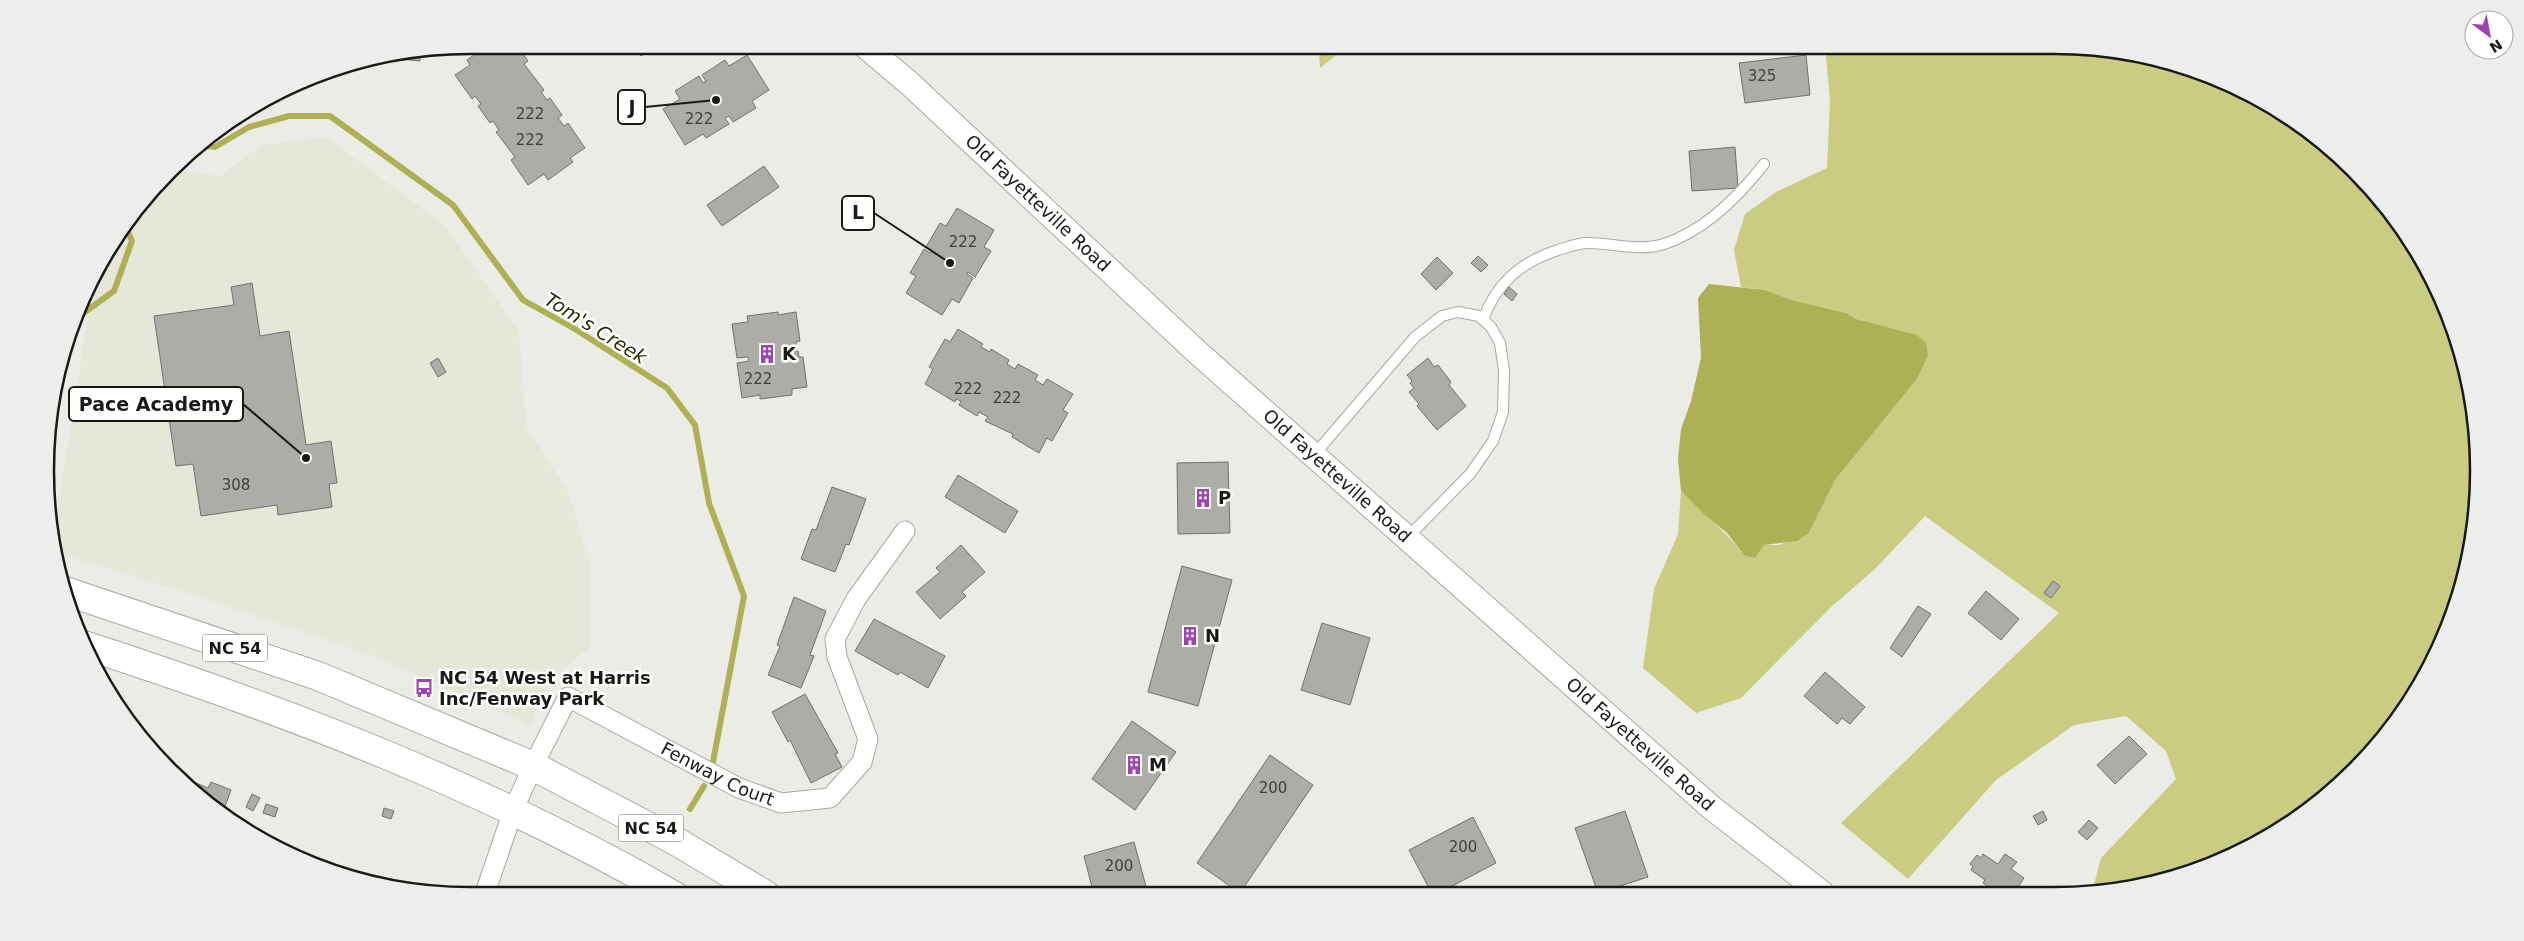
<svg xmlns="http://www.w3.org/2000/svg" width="2524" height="941" font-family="'DejaVu Sans',sans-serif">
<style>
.built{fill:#e5e7d8}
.green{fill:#cacc82}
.water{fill:#adb055}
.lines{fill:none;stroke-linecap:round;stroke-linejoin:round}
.stream{stroke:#adb055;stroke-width:6}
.building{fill:#adada7;stroke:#72726d}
.service-casing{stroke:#a9a9a3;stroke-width:12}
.minor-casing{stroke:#a9a9a3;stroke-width:21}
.tertiary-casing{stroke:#a9a9a3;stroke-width:26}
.trunk-casing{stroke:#a9a9a3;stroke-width:30}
.service{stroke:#fff;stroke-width:10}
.minor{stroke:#fff;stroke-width:19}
.tertiary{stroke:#fff;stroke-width:24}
.trunk{stroke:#fff;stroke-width:28}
.labels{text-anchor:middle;stroke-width:5;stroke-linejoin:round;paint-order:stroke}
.number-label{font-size:15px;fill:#3e3e3b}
.shield{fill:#fffffe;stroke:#5e5e5c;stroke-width:1}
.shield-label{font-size:16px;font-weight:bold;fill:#191917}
.street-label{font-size:18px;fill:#191917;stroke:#fffffe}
.poi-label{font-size:18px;font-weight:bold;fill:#191917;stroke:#fffffe;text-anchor:start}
.water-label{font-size:19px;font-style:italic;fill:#2c2c04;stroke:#fffffe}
.rim{fill:none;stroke:#191917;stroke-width:2.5}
.leader{fill:none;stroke:#191917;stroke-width:2}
.callout-dot{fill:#191917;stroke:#fffffe;stroke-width:2}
.callout{fill:#fffffe;stroke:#191917;stroke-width:2}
.callout-label{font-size:19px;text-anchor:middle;font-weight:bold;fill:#191917}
</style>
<rect width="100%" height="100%" fill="#ecece6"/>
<path class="built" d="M326,137L445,226L519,331L526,426L568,491L590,565V647L547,683L530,727L509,715L368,654L188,593L53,552V537L95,273L102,258L174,170L220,176L261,145Z"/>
<g class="green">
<path d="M1323,45H1348L1320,68L1319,50Z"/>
<path d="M1825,45H2053L2164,60L2242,89L2313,133L2374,190L2422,258L2457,334L2475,415L2478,499L2464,581L2422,683L2334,790L2241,852L2109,892H2092L2101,858L2176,779L2166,751L2126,716L2074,725L1996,780L1908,879L1841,823L2059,613L1925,516L1875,569L1830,608L1741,698L1696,713L1643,668L1654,589L1678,534L1681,491C1703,513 1726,532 1745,556L1755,558L1764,545H1779L1809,533L1835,480L1917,379L1928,356L1846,313L1792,300L1765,290L1741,287L1734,250L1745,214L1776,192L1827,168L1830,100Z"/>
</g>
<path class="water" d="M1709,284L1765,290L1792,300L1846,313L1859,320L1917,335L1926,343L1928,356L1917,379L1835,480L1809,533L1797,541L1764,545L1755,558L1745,556L1727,533L1706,516L1681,491L1678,459L1681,429L1691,401L1701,358L1698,298Z"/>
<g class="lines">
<g class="stream">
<path d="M198,145L215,147L249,127L289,116H330L453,205L523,300L575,329L667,388L695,425L709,503L744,596L713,762"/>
<path d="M74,320L114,291L132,241L126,228"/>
<path d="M690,809L704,786"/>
</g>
</g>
<g class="building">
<path d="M488,45H496L498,48L502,45H516L528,61L524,64L544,90L541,92L547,100L550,98L562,115L558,118L564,126L568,123L585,148L570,158L573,162L548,180L544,174L528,185L511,160L515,157L496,132L499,130L493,121L490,123L478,106L481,104L475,96L472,99L455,75L470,65L467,60Z"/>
<path d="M633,45H669L660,51L656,45L641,56Z"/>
<path d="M420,53V61L390,58Z"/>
<path d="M747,55L769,90L752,101L756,108L733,122L729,116L725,118L729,124L706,138L703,134L685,145L663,109L680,99L675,91L699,76L703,83L706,81L702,75L725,60L729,66Z"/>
<path d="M1806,55L1810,95L1745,103L1739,63Z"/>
<path d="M1735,147L1738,188L1692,191L1689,151Z"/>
<path d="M764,166L779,187L722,226L707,205Z"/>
<path d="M957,208L994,230L984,247L991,251L975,277L968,272L967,274L973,278L959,303L952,299L942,315L906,293L916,276L910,273L924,249L930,253L932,250L926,247L940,223L946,226Z"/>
<path d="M1478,256L1488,265L1481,272L1471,263Z"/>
<path d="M1437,257L1453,273L1436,290L1421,274Z"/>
<path d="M252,283L260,336L289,331L306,445L331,441L337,483L329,484L332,507L278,515L277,505L201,516L193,464L176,466L154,316L234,305L231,287Z"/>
<path d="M1509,287L1517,294L1512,301L1504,294Z"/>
<path d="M778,312V315L796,312L800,341L796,342L797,348L789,349V352L798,351L799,357H803L807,387L792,389V395L760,399V395L742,398L737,363L749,361L748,357L737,358L732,324L748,322L747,316Z"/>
<path d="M958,329L983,344L981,347L990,352L991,349L1009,360L1007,364L1015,369L1018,364L1038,375L1035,380L1043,385L1047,379L1073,394L1063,410L1068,413L1052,441L1047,438L1039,453L1012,437L1013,434L985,421L988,417L979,412L977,416L959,405L961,401L956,399L955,402L925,384L933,369L929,367L945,339L950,342Z"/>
<path d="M438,358L446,372L438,377L430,363Z"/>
<path d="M1428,358L1434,367L1438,365L1451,382L1449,385L1466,406L1437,430L1417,406L1419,404L1409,392L1414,388L1410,383L1412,381L1407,375Z"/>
<path d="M1228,462L1230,533L1178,534L1177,463Z"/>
<path d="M958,475L1018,511L1005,533L945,497Z"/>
<path d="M832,487L866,499L849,545L846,544L835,572L801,559L812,529L816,530Z"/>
<path d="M961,545L985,572L962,592L966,596L940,619L916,592L940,572L936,568Z"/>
<path d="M1182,566L1232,580L1198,706L1148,692Z"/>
<path d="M2053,581L2060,586L2051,598L2044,593Z"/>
<path d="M1986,591L2019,619L2001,640L1968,613Z"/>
<path d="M794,597L826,611L810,655L814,656L801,688L768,675L780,646L777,645Z"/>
<path d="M1918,606L1931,614L1902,657L1890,648Z"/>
<path d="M874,619L945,656L928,688L900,672L898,675L855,651Z"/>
<path d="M1322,623L1370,638L1350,705L1301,690Z"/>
<path d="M1825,672L1865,707L1850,724L1842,718L1837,724L1804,696Z"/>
<path d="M805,694L838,753L835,754L842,767L811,783L790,740L788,742L772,712Z"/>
<path d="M1132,721L1176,752L1135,810L1092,779Z"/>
<path d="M2129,736L2147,754L2115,784L2097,765Z"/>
<path d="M1270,755L1313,785L1240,893L1197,863Z"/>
<path d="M211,782L231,790L222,815L212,808L193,788L196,783L208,788Z"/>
<path d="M252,794L260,798L253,811L246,807Z"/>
<path d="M266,804L278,808L275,817L263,813Z"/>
<path d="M384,808L394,811L391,819L382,816Z"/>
<path d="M1625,811L1648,877L1598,893L1575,828Z"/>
<path d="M2043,811L2047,820L2038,825L2033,816Z"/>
<path d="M1473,817L1496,863L1437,894H1432L1409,850Z"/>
<path d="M2089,820L2098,828L2087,840L2078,832Z"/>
<path d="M1134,842L1148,894L1094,895L1084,856Z"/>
<path d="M1983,854L1998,864L2005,854L2017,862L2011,869L2024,878L2014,893H1986L1990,888L1983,883L1985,880L1971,870L1973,866L1970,864L1977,855L1981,858Z"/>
<path d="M380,884L412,885V888Z"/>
</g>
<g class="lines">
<g class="service-casing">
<g id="service">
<path d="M1483,320C1496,283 1521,262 1558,250C1568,247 1578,243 1588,243C1613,243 1640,252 1664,244C1704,231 1739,196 1764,164"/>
<path d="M1314,455L1415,337L1442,316L1458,312L1479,316L1491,327L1500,343L1504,370L1503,412L1493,441L1470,474L1407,538"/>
</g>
</g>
<g class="minor-casing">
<g id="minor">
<path id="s1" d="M484,896L513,811L533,766L568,697L739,788L781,803L830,798L862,762L868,739L837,657L835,639L856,599L905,531"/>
</g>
</g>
<g class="tertiary-casing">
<g id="tertiary">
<path id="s2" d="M864,45L910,84L1197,352L1712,808L1822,893"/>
</g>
</g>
<g class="trunk-casing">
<g id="trunk">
<path d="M65,591L318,676L533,766L674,840L766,895"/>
<path d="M84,645C288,711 488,788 675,896"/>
</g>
</g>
<use href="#service" class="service"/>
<use href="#minor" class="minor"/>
<use href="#tertiary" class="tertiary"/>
<use href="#trunk" class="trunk"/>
</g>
<defs>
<g id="building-bare" transform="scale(1.5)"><path d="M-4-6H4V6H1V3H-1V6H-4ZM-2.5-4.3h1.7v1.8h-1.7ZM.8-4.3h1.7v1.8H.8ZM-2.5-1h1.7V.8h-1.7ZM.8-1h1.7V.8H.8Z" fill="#9d44b0" stroke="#fffffe" stroke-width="2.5" paint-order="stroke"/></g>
<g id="bus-bare" transform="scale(1.5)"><path d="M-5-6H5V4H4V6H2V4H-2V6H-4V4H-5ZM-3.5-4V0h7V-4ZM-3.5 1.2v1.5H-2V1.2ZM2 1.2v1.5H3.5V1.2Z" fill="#9d44b0" stroke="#fffffe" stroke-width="2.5" paint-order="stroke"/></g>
</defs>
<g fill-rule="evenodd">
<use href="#building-bare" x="767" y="354"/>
<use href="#building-bare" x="1203" y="498"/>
<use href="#building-bare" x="1190" y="636"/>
<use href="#bus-bare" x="424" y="688"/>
<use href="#building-bare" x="1134" y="765"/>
</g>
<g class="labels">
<g class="number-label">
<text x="1762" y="81">325</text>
<text x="530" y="119">222</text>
<text x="699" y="124">222</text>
<text x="530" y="145">222</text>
<text x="963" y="247">222</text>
<text x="758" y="384">222</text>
<text x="968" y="394">222</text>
<text x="1007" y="403">222</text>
<text x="236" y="490">308</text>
<text x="1273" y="793">200</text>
<text x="1463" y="852">200</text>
<text x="1119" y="871">200</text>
</g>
<g class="shield">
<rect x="202.5" y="634.5" width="65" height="27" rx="4"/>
<rect x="618.5" y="814.5" width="65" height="27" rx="4"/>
</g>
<g class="shield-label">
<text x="235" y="654">NC 54</text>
<text x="651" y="834">NC 54</text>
</g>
<g class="street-label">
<text dy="6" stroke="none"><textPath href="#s2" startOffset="235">Old Fayetteville Road</textPath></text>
<text dy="6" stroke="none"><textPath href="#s2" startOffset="640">Old Fayetteville Road</textPath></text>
<text dy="6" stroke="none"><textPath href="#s2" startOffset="1045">Old Fayetteville Road</textPath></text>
<text dy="6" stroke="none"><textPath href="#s1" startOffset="385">Fenway Court</textPath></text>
</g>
<g class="poi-label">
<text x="782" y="360">K</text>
<text x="1218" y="504">P</text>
<text x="1205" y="642">N</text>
<text x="439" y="684">NC 54 West at Harris<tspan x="439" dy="21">Inc/Fenway Park</tspan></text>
<text x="1149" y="771">M</text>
</g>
<g class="water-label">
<text transform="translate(596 328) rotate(32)" y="7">Tom's Creek</text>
</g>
</g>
<path d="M0 0H2524V941H0ZM470 54H2054A416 416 0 0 1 2470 470V471A416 416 0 0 1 2054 887H470A416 416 0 0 1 54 471V470A416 416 0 0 1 470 54Z" fill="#ededec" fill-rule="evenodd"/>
<path class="rim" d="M470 54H2054A416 416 0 0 1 2470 470V471A416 416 0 0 1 2054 887H470A416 416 0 0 1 54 471V470A416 416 0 0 1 470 54Z"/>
<path class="leader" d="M716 100L645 107M950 263L874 213M306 458L243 404"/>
<g class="callout-dot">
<circle cx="716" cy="100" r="5"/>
<circle cx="950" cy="263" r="5"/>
<circle cx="306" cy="458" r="5"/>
</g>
<g class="callout">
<rect x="618" y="90" width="27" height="34" rx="5"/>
<rect x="842" y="196" width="32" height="34" rx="5"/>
<rect x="69" y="387" width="174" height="34" rx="5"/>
</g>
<g class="callout-label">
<text x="632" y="114">J</text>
<text x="858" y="219">L</text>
<text x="156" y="411">Pace Academy</text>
</g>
<g transform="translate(2489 35) rotate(148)"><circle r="24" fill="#fffffe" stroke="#a3a3a2"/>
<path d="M0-4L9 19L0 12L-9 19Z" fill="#9d44b0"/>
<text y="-8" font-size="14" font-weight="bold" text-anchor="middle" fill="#191917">N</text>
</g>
</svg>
